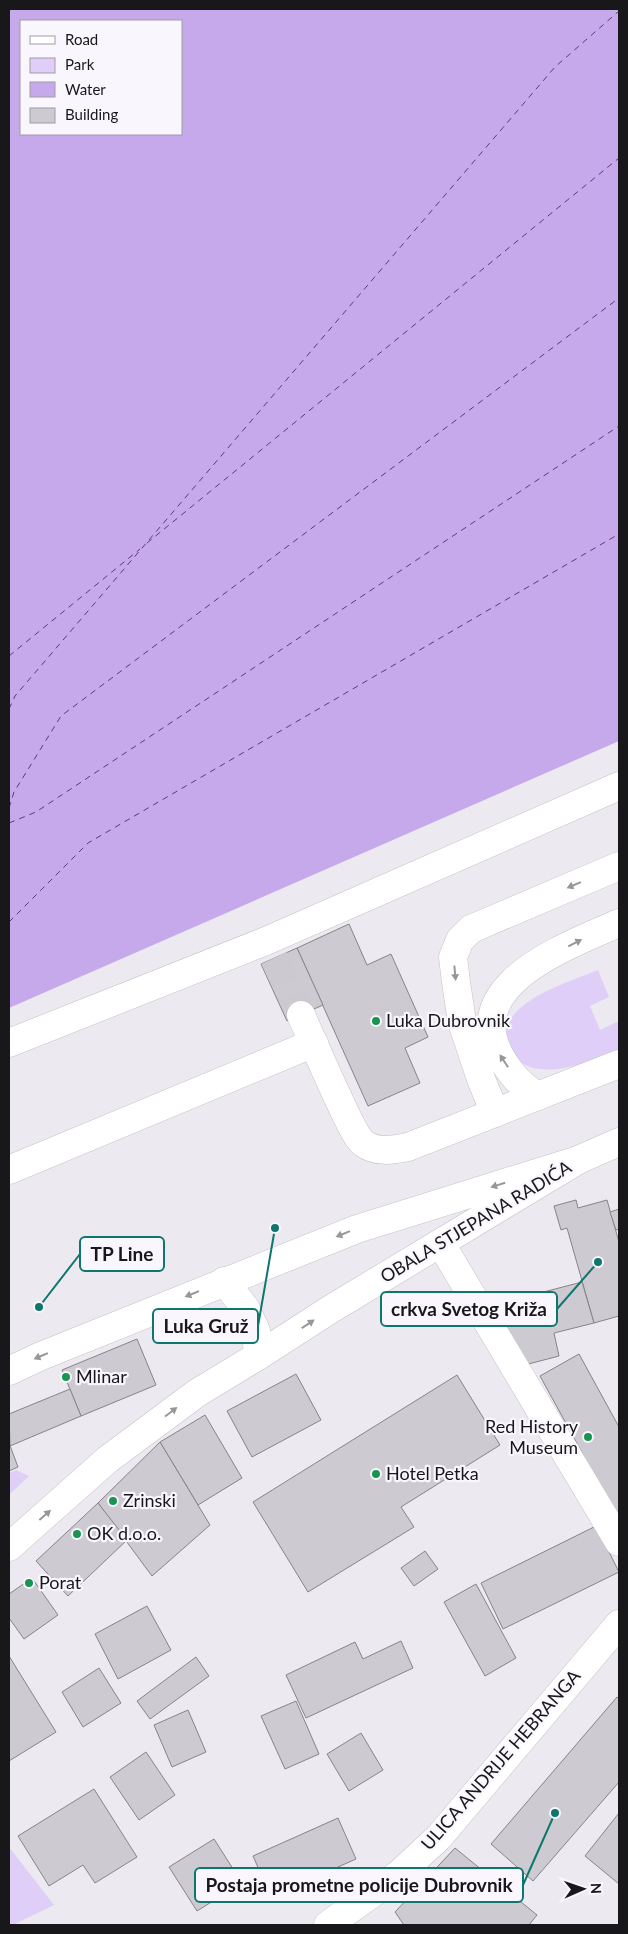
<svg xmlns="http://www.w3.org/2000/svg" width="628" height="1934" font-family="Lato,sans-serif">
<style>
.green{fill:#dfcff8}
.water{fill:#c5a9eb;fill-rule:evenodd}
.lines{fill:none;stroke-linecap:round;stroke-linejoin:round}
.ferry{stroke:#5d3886;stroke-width:1;stroke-dasharray:6 5;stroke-linecap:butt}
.building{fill:#cdcbd1;stroke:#868389}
.minor-tunnel{stroke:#cccad0;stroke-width:28;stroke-dasharray:28 14;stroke-linecap:butt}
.minor-casing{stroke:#c4c1c7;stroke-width:29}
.major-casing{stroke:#c4c1c7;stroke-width:29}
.minor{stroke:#fff;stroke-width:28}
.major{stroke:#fff;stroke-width:28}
.oneway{fill:#979798}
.poi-dot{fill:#189553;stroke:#f9f7fd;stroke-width:2}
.labels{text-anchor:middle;stroke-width:4.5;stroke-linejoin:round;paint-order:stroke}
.poi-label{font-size:18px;fill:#181719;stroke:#f9f7fd;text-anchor:start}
.street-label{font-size:18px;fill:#181719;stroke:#f9f7fd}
.leader{fill:none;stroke:#0f766e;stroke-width:2}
.callout-dot{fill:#0f766e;stroke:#f9f7fd;stroke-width:2}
.callout{fill:#f9f7fd;stroke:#0f766e;stroke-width:2}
.callout-label{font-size:19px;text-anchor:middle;font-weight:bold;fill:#181719}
</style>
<rect width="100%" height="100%" fill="#eceaf0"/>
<g class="green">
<path d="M598,970L609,997L590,1006L600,1030L619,1021V1050C588,1062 531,1088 509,1049C507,1044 505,1038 504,1034C507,1028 509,1021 513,1016C530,993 572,981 598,970Z"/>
<path d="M16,1470L29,1476L9,1495V1473Z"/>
<path d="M9,1847L54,1905L13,1925H9Z"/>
</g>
<path class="water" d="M9,9H619V741L9,1008ZM21,21H181V134H21Z"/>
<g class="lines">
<g class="ferry">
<path d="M147,543L619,158"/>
<path d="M9,656L140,549"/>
<path d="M9,709L15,696L555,67L619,11"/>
<path d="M9,808L14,792L61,716L619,298"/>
<path d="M9,823L36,812L619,426"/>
<path d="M9,922L88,843L619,534"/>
</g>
</g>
<g class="building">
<path d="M349,924L367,965L391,954L428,1037L405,1048L420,1083L368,1106L297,948Z"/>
<path d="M297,948L323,1005L287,1021L261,964Z"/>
<path d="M576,1200L578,1208L607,1200L619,1242V1316L594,1323L567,1228L561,1230L554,1206Z"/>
<path d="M619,1209V1229L616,1230L610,1212Z"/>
<path d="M582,1282L594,1323L554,1333L559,1356L517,1367L501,1303Z"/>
<path d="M137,1339L156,1385L81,1416L62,1370Z"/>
<path d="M579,1354L619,1427V1520L540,1376Z"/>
<path d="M296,1374L321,1420L252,1457L227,1411Z"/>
<path d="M457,1375L500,1445L401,1507L414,1527L308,1592L253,1502Z"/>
<path d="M70,1389L81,1416L10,1446L9,1414Z"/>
<path d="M205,1415L242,1478L198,1505L160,1442Z"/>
<path d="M160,1442L210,1525L152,1576L98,1503Z"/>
<path d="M9,1443L18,1467L9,1471Z"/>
<path d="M98,1503L127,1540L68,1596L36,1561Z"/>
<path d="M596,1526L619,1572L503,1629L481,1583Z"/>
<path d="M425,1551L438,1569L414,1586L401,1568Z"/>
<path d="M32,1578L58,1615L24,1639L9,1618V1594Z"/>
<path d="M476,1584L516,1658L485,1676L444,1602Z"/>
<path d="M147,1606L171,1650L118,1679L95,1634Z"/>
<path d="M401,1641L413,1668L306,1718L286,1675L355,1642L363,1659Z"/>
<path d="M9,1656L56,1732L9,1761Z"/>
<path d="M196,1657L209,1676L150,1719L137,1701Z"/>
<path d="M99,1668L121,1703L83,1727L62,1692Z"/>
<path d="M617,1697L619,1699V1782L533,1881L491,1844Z"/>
<path d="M296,1701L319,1754L285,1769L261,1716Z"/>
<path d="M188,1710L206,1752L172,1767L154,1725Z"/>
<path d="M361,1733L383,1770L349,1791L327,1754Z"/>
<path d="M146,1752L175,1795L139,1820L110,1777Z"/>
<path d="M94,1789L137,1857L95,1883L83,1865L49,1886L18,1836Z"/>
<path d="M619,1813V1884L585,1856Z"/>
<path d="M338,1818L356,1859L271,1897L253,1856Z"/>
<path d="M214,1839L242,1883L197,1911L169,1867Z"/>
<path d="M455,1848L537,1915L529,1925H404L395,1912Z"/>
</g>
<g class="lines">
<path class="minor-tunnel" d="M274,958L301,1015"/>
<g class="minor-casing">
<g id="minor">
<path d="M301,1015C316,1049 331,1084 347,1117C352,1126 356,1137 363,1143C376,1153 393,1150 408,1147L619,1064"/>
<path d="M9,1043L266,941L619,786"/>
<path d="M537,1096C529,1090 520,1084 514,1076C443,992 557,950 619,923"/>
<path d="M495,1113L481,1079L462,1022L456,982L453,957L460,940L471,929L619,866"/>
<path d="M9,1170L314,1043"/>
<path d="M441,1244L619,1542"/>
<path d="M328,1925L398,1875L439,1837L619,1624"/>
</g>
</g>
<g class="major-casing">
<g id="major">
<path d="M224,1281L246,1309L256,1331L258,1356"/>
<path d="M9,1371L41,1356L357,1229L578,1160L619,1142"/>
<path d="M9,1547L107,1460L197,1393L258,1356L331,1309L578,1160"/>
</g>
</g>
<use href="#minor" class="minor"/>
<use href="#major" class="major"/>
</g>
<defs><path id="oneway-solid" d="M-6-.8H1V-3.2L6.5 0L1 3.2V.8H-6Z" transform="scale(1.25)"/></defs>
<g class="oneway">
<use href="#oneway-solid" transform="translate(574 885) rotate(157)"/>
<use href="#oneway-solid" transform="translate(575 943) rotate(-27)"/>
<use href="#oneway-solid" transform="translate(455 973) rotate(85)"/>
<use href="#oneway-solid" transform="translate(504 1061) rotate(-123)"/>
<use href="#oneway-solid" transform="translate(498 1185) rotate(163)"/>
<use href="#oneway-solid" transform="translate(343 1234) rotate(158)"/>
<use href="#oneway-solid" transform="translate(192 1294) rotate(158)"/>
<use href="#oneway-solid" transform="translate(308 1324) rotate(-33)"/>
<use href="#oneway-solid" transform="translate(41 1356) rotate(157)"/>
<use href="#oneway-solid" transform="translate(171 1412) rotate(-37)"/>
<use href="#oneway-solid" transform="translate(45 1515) rotate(-41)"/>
</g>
<g class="poi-dot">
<circle cx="376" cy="1021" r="5"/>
<circle cx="66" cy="1377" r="5"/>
<circle cx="588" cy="1437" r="5"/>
<circle cx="376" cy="1474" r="5"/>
<circle cx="113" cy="1501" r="5"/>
<circle cx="77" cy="1534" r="5"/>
<circle cx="29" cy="1583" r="5"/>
</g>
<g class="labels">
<g class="poi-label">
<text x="386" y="1027">Luka Dubrovnik</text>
<text x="76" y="1383">Mlinar</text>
<text x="578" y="1433" text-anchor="end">Red History<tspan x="578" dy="21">Museum</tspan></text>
<text x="386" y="1480">Hotel Petka</text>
<text x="123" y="1507">Zrinski</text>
<text x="87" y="1540">OK d.o.o.</text>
<text x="39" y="1589">Porat</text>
</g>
<g class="street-label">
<text transform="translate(476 1222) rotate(-31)" y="6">OBALA STJEPANA RADIĆA</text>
<text transform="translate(501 1760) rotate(-49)" y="6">ULICA ANDRIJE HEBRANGA</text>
</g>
</g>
<path class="leader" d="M39 1307L80 1254M598 1262L557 1309M275 1228L258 1326M555 1813L523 1885"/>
<g class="callout-dot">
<circle cx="39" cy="1307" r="5"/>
<circle cx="598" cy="1262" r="5"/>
<circle cx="275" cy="1228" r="5"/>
<circle cx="555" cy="1813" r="5"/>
</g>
<g class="callout">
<rect x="80" y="1237" width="84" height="34" rx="5"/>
<rect x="381" y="1292" width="176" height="34" rx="5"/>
<rect x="153" y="1309" width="105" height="34" rx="5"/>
<rect x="195" y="1868" width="328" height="34" rx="5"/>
</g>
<g class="callout-label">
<text x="122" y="1261">TP Line</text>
<text x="469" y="1316">crkva Svetog Križa</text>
<text x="206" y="1333">Luka Gruž</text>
<text x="359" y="1892">Postaja prometne policije Dubrovnik</text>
</g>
<rect width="628" height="1934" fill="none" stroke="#181719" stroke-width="20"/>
<rect x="20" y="20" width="162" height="115" fill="#f9f7fd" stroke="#9f9da2"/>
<rect x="30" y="36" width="25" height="8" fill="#ffffff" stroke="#9f9da2"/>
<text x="65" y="45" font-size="15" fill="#181719">Road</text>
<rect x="30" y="58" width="25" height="15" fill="#dfcff8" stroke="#9f9da2"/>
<text x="65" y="70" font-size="15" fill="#181719">Park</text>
<rect x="30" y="82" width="25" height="15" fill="#c5a9eb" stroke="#9f9da2"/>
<text x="65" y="95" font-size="15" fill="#181719">Water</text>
<rect x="30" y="108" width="25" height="15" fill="#cdcbd1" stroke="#9f9da2"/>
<text x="65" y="120" font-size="15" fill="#181719">Building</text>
<g transform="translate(583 1889) rotate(88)" stroke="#f9f7fd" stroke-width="4" paint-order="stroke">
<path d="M0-4L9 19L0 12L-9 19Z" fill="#181719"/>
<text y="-8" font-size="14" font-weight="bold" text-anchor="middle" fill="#181719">N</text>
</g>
</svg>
